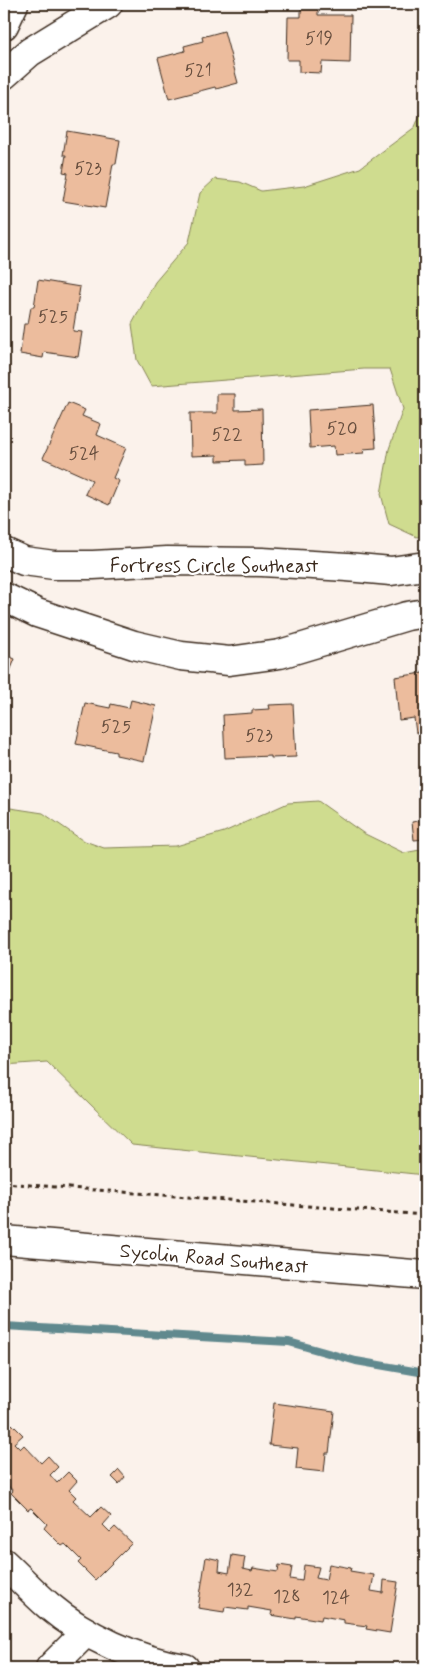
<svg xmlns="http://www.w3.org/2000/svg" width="429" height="1672" font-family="Mynerve,sans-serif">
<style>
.green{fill:#cfdc8f;stroke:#858356}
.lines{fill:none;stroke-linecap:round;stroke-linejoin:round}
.stream{stroke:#61898e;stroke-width:8}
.building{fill:#ecbc9d;stroke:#3b2a1e}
.minor-casing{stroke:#3b2a1e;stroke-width:31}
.major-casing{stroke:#3b2a1e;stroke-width:31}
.path{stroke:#3b2a1e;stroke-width:3;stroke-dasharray:4 4;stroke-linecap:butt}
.minor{stroke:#fff;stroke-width:28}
.major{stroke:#fff;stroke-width:28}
.labels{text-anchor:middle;stroke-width:4.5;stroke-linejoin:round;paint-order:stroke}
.number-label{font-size:18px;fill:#674e3e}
.street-label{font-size:20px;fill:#3b2a1e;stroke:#fff}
</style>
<rect width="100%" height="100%" fill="#fbf2eb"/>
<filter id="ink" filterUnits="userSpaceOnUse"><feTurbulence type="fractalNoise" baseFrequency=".02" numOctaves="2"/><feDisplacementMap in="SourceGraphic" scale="10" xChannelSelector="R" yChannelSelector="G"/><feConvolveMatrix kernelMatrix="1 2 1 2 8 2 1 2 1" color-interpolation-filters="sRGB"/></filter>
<g filter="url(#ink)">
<g class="green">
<path d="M425,103V535L417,537L389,524L381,494L389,449L403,409L390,369H364L151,386L137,360L132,324L155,282L189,242L200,193L215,179L240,182L261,191L304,186L360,168L415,127Z"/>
<path d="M318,801L363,833L404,853L425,849V1175L132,1145L47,1062L4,1065V807L43,813L82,840L104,848L176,846L224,832L288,803Z"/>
</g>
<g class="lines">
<path class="stream" d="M4,1326L289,1342L356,1361L425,1373"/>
</g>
<g class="building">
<path d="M301,9H318V15H351L350,63L322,62L321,73L299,72V60H287L288,17H301Z"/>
<path d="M224,31L238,83L216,89L215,87L169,99L158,58L185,51L184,46L203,41L202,37Z"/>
<path d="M67,131L120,140L116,164H113L105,208L63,201L68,173L63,172L66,155H63Z"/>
<path d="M38,280L80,287L73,331L82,332L78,357L44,352L43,358L20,354L24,324H28L31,307H34Z"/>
<path d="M217,394H235V410L262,409L263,465L245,466V460L217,461V455L191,456L190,413H217Z"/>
<path d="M68,403L85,410L82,416L101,424L97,435L126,448L113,478L119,481L109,505L85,494L92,480L43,458Z"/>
<path d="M373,405L376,448L363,449L364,453L335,455L334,446L310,448L308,410Z"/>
<path d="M4,654L15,659L4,686Z"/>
<path d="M425,669V732L416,733L414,718L399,720L395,677L423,673V670Z"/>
<path d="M131,700L156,706L144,761L116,755V752L76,744L85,703L110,708L111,704L129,708Z"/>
<path d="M293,704L296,757L271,758V756L225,758L223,715L252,713V710L270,709L269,705Z"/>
<path d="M425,820V839L414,840L412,822Z"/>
<path d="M274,1403L334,1411L329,1453H326L324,1472L296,1469L298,1448L269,1445Z"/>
<path d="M12,1424L23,1435L14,1443L20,1449L24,1445L41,1463L48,1456L58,1467L50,1475L57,1483L68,1472L77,1481L69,1490L76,1497L73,1500L91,1517L101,1507L111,1516L103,1525L110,1532L115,1527L132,1543L95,1580L78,1563L81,1560L65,1544L62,1546L44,1528L47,1524L31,1508L28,1510L11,1493L13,1491L4,1481V1433Z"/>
<path d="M119,1470L125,1477L119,1484L112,1477Z"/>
<path d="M232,1555L245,1557L243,1569L252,1571L253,1568L278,1572L279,1565L292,1567L290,1579L302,1581L304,1565L319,1567L316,1578L326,1580L329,1564L351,1568L350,1571L374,1575L371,1591L383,1593L384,1580L398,1582L390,1633L366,1629L367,1626L344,1623V1620L322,1616L321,1620L296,1616V1619L271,1615L272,1611L248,1607V1610L225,1607L224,1612L198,1608L206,1557L220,1560L219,1571L229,1573Z"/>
</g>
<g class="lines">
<g class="minor-casing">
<g id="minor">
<path d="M4,25L14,4"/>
<path d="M4,75L30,52L108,4"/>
<path d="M4,552L24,561L54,565H93L167,561L262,562L347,567L391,571L425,566"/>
<path d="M4,597L37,613L134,645L181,656L229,661L280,654L407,616L425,613"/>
<path d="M4,1563C19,1577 33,1592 49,1606C84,1636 139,1661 185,1668"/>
<path d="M50,1668L86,1632"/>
</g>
</g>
<g class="major-casing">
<path id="major" d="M4,1240L425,1275"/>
</g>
<path class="path" d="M4,1183L425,1215"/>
<use href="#minor" class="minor"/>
<use href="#major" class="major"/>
</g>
</g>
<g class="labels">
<g class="number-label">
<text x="319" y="44">519</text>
<text x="198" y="76">521</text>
<text x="88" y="174">523</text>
<text x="53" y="322">525</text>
<text x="342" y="434">520</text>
<text x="227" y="440">522</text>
<text x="84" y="459">524</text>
<text x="116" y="732">525</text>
<text x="259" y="741">523</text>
<text x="240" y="1595">132</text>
<text x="287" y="1602">128</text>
<text x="336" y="1603">124</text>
</g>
<g class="street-label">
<text x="214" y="572">Fortress Circle Southeast</text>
<text transform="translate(214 1258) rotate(5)" y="7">Sycolin Road Southeast</text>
</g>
</g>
<rect width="429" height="1672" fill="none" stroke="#fff" stroke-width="20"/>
<rect x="10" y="10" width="409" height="1652" fill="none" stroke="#3b2a1e" stroke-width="2" filter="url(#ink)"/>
</svg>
